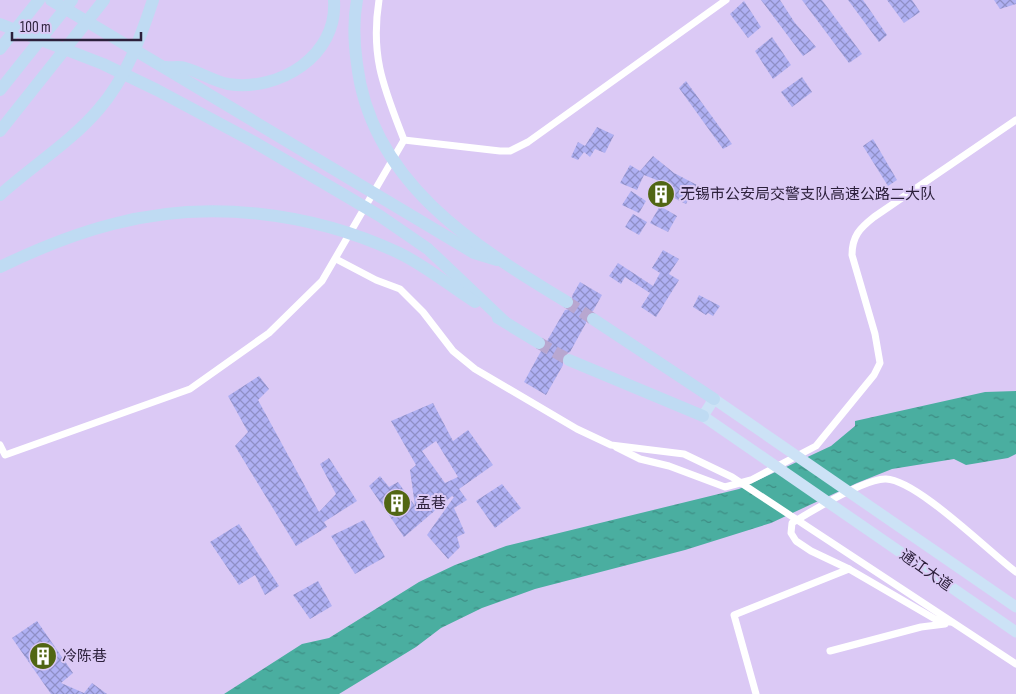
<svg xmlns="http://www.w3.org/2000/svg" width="1016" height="694" font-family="'Sofia Sans Condensed','Noto Sans SC',sans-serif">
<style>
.water{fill:url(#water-ripples)}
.building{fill:url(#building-cross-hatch);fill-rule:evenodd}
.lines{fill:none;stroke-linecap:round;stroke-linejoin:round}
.motorway-tunnel{stroke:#b8a7d0;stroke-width:12;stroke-dasharray:12 6;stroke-linecap:butt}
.minor{stroke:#fff;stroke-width:7}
.trunk{stroke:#cce2f6;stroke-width:11}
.motorway{stroke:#bfdbf3;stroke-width:12}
.labels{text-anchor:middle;stroke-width:4;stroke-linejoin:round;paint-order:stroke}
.poi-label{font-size:15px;fill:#2c203b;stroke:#dbc9f5;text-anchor:start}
.street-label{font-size:15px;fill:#2c203b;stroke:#dbc9f5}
</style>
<defs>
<pattern id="water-ripples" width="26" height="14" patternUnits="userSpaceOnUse" patternTransform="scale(1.25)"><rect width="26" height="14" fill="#4aaea0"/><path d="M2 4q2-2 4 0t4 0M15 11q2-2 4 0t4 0" fill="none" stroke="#3e8d84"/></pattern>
<pattern id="building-cross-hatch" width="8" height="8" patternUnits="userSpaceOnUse" patternTransform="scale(1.25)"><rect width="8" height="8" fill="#afb0f3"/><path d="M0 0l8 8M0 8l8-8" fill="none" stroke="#8f8fc6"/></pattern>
</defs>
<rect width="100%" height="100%" fill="#dbc9f5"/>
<path class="water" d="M1016,391V454L1008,458L966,465L954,459L892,469L857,483L771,523L685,550L535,589L482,608L441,628L416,647L339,694H224L302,644L329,638L419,582L455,565L506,546L739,489L831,446L855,426V421L985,392Z"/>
<g class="building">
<path d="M761,0H780L795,23L816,47L803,56Z"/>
<path d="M802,0H822L862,54L849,63Z"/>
<path d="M848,0H863L887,35L879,42Z"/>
<path d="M887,0H912L920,12L904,23Z"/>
<path d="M994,0H1016V4L1000,9Z"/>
<path d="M744,1L761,27L748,38L730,14Z"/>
<path d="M772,37L791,65L773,79L755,51Z"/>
<path d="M802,77L812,92L792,107L781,92Z"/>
<path d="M686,81L732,144L723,149L679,88Z"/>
<path d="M597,127L614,135L605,153L595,149L590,157L584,152L578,160L571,157L578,142L585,146Z"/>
<path d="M873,139L897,180L888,186L863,146Z"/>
<path d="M653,156L674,173L697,185L686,204L670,196L665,206L649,196L659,181L644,175L637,190L620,183L630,165L640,171Z"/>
<path d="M631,191L646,201L639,213L622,205Z"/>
<path d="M660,206L677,216L668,232L650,223Z"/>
<path d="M633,214L647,222L639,235L625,227Z"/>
<path d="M663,250L679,259L669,274L679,280L656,317L641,307L650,293L625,277L621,284L609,276L618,263L653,286L660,273L652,268Z"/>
<path d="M580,282L602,295L593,311L586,315V323L570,352L562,356L563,365L546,395L524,382L541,351L546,347L547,341L565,310L570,309L574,306L572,296Z"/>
<path d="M699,295L720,306L713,316L708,313L706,315L693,307Z"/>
<path d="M259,376L269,389L258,400L319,512L336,494L320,464L329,458L357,501L324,522L327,527L296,546L235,446L248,432L228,396Z"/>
<path d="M433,403L453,441L468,430L493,465L459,489L467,500L454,508L465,533L457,537L460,547L448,559L427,535L454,497L452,496L404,537L369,486L380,476L389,487L398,482L415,506L410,470L416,465L391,421ZM436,441L458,477L445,483L422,451Z"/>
<path d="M502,484L521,508L495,528L476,501Z"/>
<path d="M364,520L385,557L355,574L331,536Z"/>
<path d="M239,524L279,586L265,595L255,575L239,585L210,542Z"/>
<path d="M318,581L332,606L310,619L293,595Z"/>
<path d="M37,621L73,673L61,683L84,693L92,683L107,694H51L12,638Z"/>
</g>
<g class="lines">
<g class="motorway-tunnel">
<path d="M567,302L593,319"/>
<path d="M539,343L569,360"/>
</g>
<g class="minor">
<path d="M379,0C370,57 384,88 404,140L500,151H510L528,142L726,0"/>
<path d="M336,259L376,280L400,289L423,312L453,351L475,369L577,429L611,445L684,454L732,477L1016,664"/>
<path d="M0,445L5,455L190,389L269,333L322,281L404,140"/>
<path d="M616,447L640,459L669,466L725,487L751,480L816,446L874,375L880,363L875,334L852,255C852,236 860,228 874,217L1016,120"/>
<path d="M950,622L935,619L849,569L811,551L796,541L791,533L792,523C810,512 865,478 886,479C917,480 988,551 1016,572"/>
<path d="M830,651L921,627L945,624"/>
<path d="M756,694L734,615L849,569"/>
</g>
<path class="trunk" d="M1016,607L714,399L703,416L1016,632"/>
<g class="motorway">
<path d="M51,0L474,253L497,260"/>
<path d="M357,0C353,21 354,43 357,64C371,182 474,246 567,302"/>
<path d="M0,24L103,64L157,90L254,142L380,216L428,249L505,322"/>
<path d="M0,49L39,0"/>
<path d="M166,67C172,68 179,66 185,68C200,72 213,81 228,84C279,92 338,56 334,0"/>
<path d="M0,90L72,0"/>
<path d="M0,131L104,0"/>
<path d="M0,195C32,166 71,142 99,109C126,78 140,39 153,0"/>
<path d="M0,267C37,249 74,234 113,224C207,199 312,212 399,253C426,266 450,286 475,302"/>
<path d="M498,318L539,343"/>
<path d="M593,319L714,399"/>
<path d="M569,360L703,416"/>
</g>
</g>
<defs>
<g id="building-disc" transform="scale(1.4375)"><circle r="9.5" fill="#516613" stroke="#dbc9f5"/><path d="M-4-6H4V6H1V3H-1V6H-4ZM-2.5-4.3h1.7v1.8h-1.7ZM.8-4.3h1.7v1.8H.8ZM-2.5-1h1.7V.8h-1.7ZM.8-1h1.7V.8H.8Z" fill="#fff"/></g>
</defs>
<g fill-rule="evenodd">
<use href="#building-disc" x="661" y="194"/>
<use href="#building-disc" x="397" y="503"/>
<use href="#building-disc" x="43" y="656"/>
</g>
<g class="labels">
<g class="poi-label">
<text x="680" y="199">无锡市公安局交警支队高速公路二大队</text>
<text x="416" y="508">孟巷</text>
<text x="62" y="661">冷陈巷</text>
</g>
<g class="street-label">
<text transform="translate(926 570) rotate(35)" y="5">通江大道</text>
</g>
</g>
<path d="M12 32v8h129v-8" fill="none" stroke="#2c203b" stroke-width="2.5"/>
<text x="20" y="32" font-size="15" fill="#2c203b" stroke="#dbc9f5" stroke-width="4" paint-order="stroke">100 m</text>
</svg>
